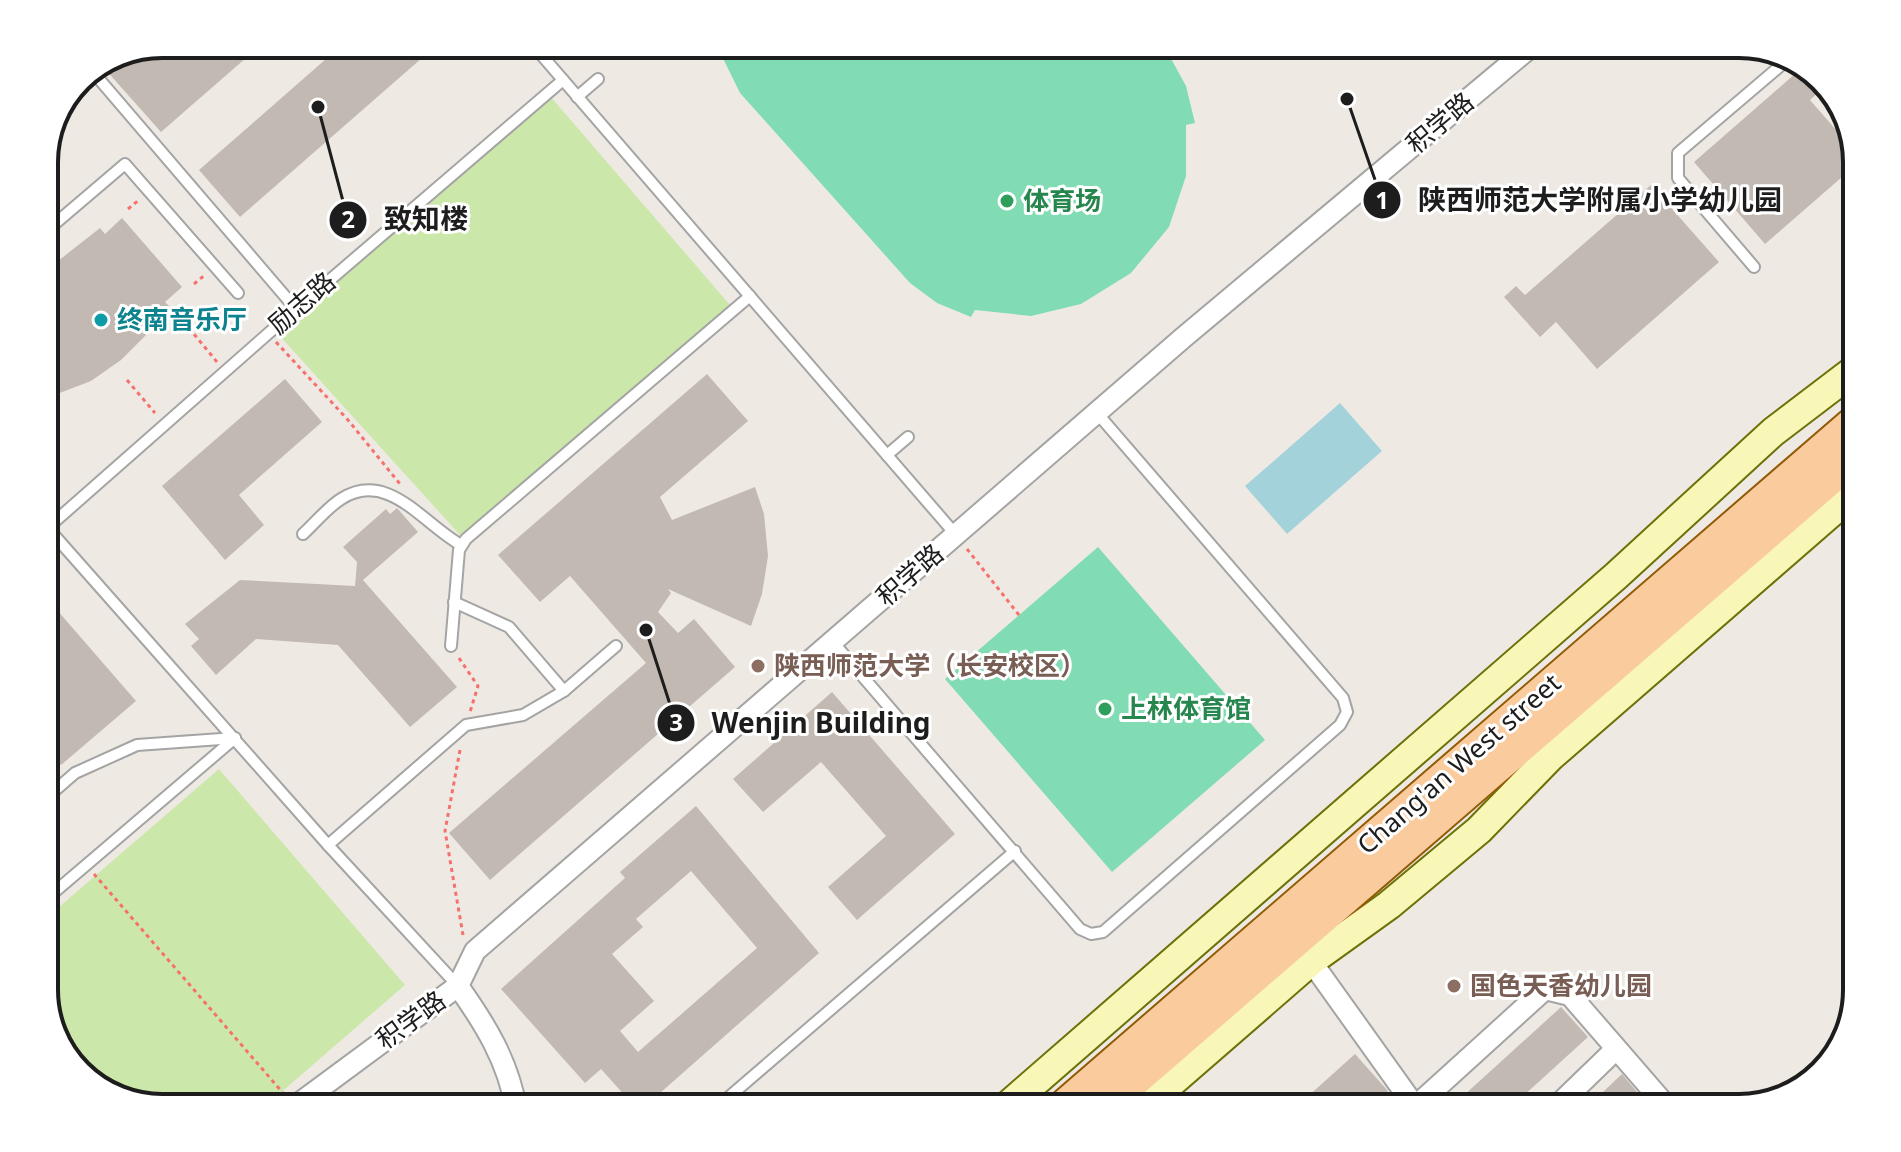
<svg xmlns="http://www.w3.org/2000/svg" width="1901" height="1152" font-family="'Noto Sans','Noto Sans SC',sans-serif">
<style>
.grass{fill:#cce7aa}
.pitch{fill:#82dcb3}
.water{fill:#a4d2db}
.building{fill:#c2b9b3;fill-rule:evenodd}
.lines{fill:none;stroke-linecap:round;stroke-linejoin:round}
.lane-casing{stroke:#a4a4a4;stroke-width:14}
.street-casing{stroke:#a4a4a4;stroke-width:24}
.secondary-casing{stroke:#6c7107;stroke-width:32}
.primary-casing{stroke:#925a04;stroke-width:36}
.path{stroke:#f6716c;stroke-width:3;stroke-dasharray:4 4;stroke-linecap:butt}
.lane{stroke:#fff;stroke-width:10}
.street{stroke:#fff;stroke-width:20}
.secondary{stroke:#f8f7b7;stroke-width:28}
.primary{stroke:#f9cb9d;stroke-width:32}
.leisure-dot{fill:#2e9e5b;stroke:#fff;stroke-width:3}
.culture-dot{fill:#0f9aa8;stroke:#fff;stroke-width:3}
.education-dot{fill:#8d6e63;stroke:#fff;stroke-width:3}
.labels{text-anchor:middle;stroke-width:6;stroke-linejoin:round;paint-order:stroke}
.street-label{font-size:26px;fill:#1d1d1d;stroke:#fff}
.leisure-label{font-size:26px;font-weight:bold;fill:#27864d;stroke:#fff;text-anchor:start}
.culture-label{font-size:26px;font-weight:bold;fill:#0d838f;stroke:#fff;text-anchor:start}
.education-label{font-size:26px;font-weight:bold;fill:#785e54;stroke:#fff;text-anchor:start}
.rim{fill:none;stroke:#1d1d1d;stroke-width:4}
.leader{fill:none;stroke:#1d1d1d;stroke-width:3}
.callout-dot{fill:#1d1d1d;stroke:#fff;stroke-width:3}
.mark-label{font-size:24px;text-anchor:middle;font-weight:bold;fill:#fff}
.callout-label{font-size:28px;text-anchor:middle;font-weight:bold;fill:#1d1d1d;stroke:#fff;stroke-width:6;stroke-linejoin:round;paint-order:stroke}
</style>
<rect width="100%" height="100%" fill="#eeeae3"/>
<g class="grass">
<path d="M550,96L730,305L461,536L278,334Z"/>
<path d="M219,769L405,985L263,1108C166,1108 68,1119 45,999C40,975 44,945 44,920Z"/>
</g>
<g class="pitch">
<path d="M716,44H1163L1186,86L1195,123L1186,125V176L1169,227L1131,273L1081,304L1031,316L975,310L971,317L937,303L910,283L740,93Z"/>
<path d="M1098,547L1265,740L1112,872L945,679Z"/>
</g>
<path class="water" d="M1340,403L1382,451L1287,534L1245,486Z"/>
<g class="building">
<path d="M175,44H262L161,132L104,68L156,46L163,54Z"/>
<path d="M343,44H438L240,217L199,170Z"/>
<path d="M1804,66L1825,86L1810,100L1857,154V164L1765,244L1694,162Z"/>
<path d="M1651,185L1719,262L1597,369L1556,322L1540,337L1504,297L1516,286L1525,295Z"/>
<path d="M122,218L182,287L165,302L171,308L143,332L146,335L121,360L91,381L44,399V272L100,228L105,234Z"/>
<path d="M707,374L748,421L660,497L672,520L755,487L764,514L768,556L762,594L751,626L668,589L671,593L658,612L678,633L694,619L735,667L490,880L449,833L646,663L570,576L540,602L498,555Z"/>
<path d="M285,379L322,422L239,495L264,525L225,560L162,486Z"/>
<path d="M397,508L418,532L363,580L457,687L410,727L338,645L256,639L216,675L191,646L199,639L185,624L240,580L355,586L357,562L343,547L386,509L390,514Z"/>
<path d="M44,595L136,701L61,765L44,746Z"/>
<path d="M832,692L955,834L857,920L828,887L886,836L821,762L763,812L733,779Z"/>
<path d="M696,806L819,953L643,1108H636L601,1069L585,1083L501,989L625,878L620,872ZM691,871L757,948L638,1052L620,1031L654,1001L612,954L643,927L636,919Z"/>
<path d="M1561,1007L1588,1037L1510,1108H1473L1462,1097Z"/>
<path d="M1355,1054L1388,1091L1370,1108H1295Z"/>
<path d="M1622,1074L1643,1099L1634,1108H1586Z"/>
</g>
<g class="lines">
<g class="lane-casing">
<g id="lane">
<path d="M532,44L956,535"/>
<path d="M93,72L296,309"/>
<path d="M577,97L598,79"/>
<path d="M44,233L125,164L238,293"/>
<path d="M1754,267L1678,178V153L1786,61L1784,56"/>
<path d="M887,455L908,437"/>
<path d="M46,526L328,845L458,986"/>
<path d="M44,531L296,309L563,80"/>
<path d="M303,534C315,523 327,508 341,499C388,469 423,524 461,545"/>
<path d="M454,602L509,627L564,691"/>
<path d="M833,642L1080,929L1091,934L1103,932L1340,725L1347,712L1343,698L1097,413"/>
<path d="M451,646L459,550L466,539L750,296"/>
<path d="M44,800L75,773L137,745L235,738"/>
<path d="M328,845L466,725L523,715L564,691L616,646"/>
<path d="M44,901L235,738"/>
<path d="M716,1108L1015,851"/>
</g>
</g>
<g class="street-casing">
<g id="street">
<path d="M1303,950L1416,1108"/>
<path d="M458,986C485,1024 508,1061 516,1108"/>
<path d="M1415,1107L1545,989L1570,995L1668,1108"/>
<path d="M293,1108L458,986L475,951L1184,337L1534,44"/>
<path d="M1555,1108L1616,1049"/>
</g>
</g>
<g class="secondary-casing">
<g id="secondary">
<path d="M1005,1108L1616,576L1773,432L1857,368"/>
<path d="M1142,1108L1311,961L1389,905L1479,830L1550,757L1857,490"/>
</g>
</g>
<g class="primary-casing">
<g id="primary">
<path d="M1062,1108L1857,420"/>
<path d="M1102,1108L1857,455"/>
</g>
</g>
<g class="path">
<path d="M128,209L140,199"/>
<path d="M194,284L206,274"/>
<path d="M189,328L217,362"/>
<path d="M276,342L348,420L400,484"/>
<path d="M127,380L155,413"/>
<path d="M967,549L1019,615"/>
<path d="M459,658L478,686L470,712"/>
<path d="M460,750L445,831L463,935"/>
<path d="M94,874L283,1093"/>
</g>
<use href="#lane" class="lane"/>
<use href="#street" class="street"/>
<use href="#secondary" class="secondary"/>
<use href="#primary" class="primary"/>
</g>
<g class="leisure-dot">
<circle cx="1007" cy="201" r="8"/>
<circle cx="1105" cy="709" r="8"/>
</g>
<circle class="culture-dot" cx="101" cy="320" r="8"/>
<g class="education-dot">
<circle cx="758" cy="666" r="8"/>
<circle cx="1454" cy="986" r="8"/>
</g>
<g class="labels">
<g class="street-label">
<text transform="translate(1440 123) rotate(-40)" y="9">积学路</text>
<text transform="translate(302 303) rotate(-41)" y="9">励志路</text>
<text transform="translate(910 575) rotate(-41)" y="9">积学路</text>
<text transform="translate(1459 764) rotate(-41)" y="9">Chang'an West street</text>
<text transform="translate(411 1020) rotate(-36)" y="9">积学路</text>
</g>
<g class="leisure-label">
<text x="1023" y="210">体育场</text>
<text x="1121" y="718">上林体育馆</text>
</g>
<g class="culture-label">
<text x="117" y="329">终南音乐厅</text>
</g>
<g class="education-label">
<text x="774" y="675">陕西师范大学（长安校区）</text>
<text x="1470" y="995">国色天香幼儿园</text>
</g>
</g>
<path d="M0 0H1901V1152H0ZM162 58H1739A104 104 0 0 1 1843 162V990A104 104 0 0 1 1739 1094H162A104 104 0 0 1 58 990V162A104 104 0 0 1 162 58Z" fill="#fff" fill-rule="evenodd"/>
<path class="rim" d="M162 58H1739A104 104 0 0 1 1843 162V990A104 104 0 0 1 1739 1094H162A104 104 0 0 1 58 990V162A104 104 0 0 1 162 58Z"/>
<path class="leader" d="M1347 99L1382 200M318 107L348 220M646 630L676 723"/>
<g class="callout-dot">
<circle cx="1347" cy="99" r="8"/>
<circle cx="318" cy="107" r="8"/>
<circle cx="646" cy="630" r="8"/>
<circle cx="1382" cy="200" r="20"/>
<circle cx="348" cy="220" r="20"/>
<circle cx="676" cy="723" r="20"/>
</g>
<g class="mark-label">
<text x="1382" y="209">1</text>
<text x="348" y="228">2</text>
<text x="676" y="731">3</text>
</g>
<g class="callout-label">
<text x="1600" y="210">陕西师范大学附属小学幼儿园</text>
<text x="426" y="229">致知楼</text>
<text x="821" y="733">Wenjin Building</text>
</g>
</svg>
